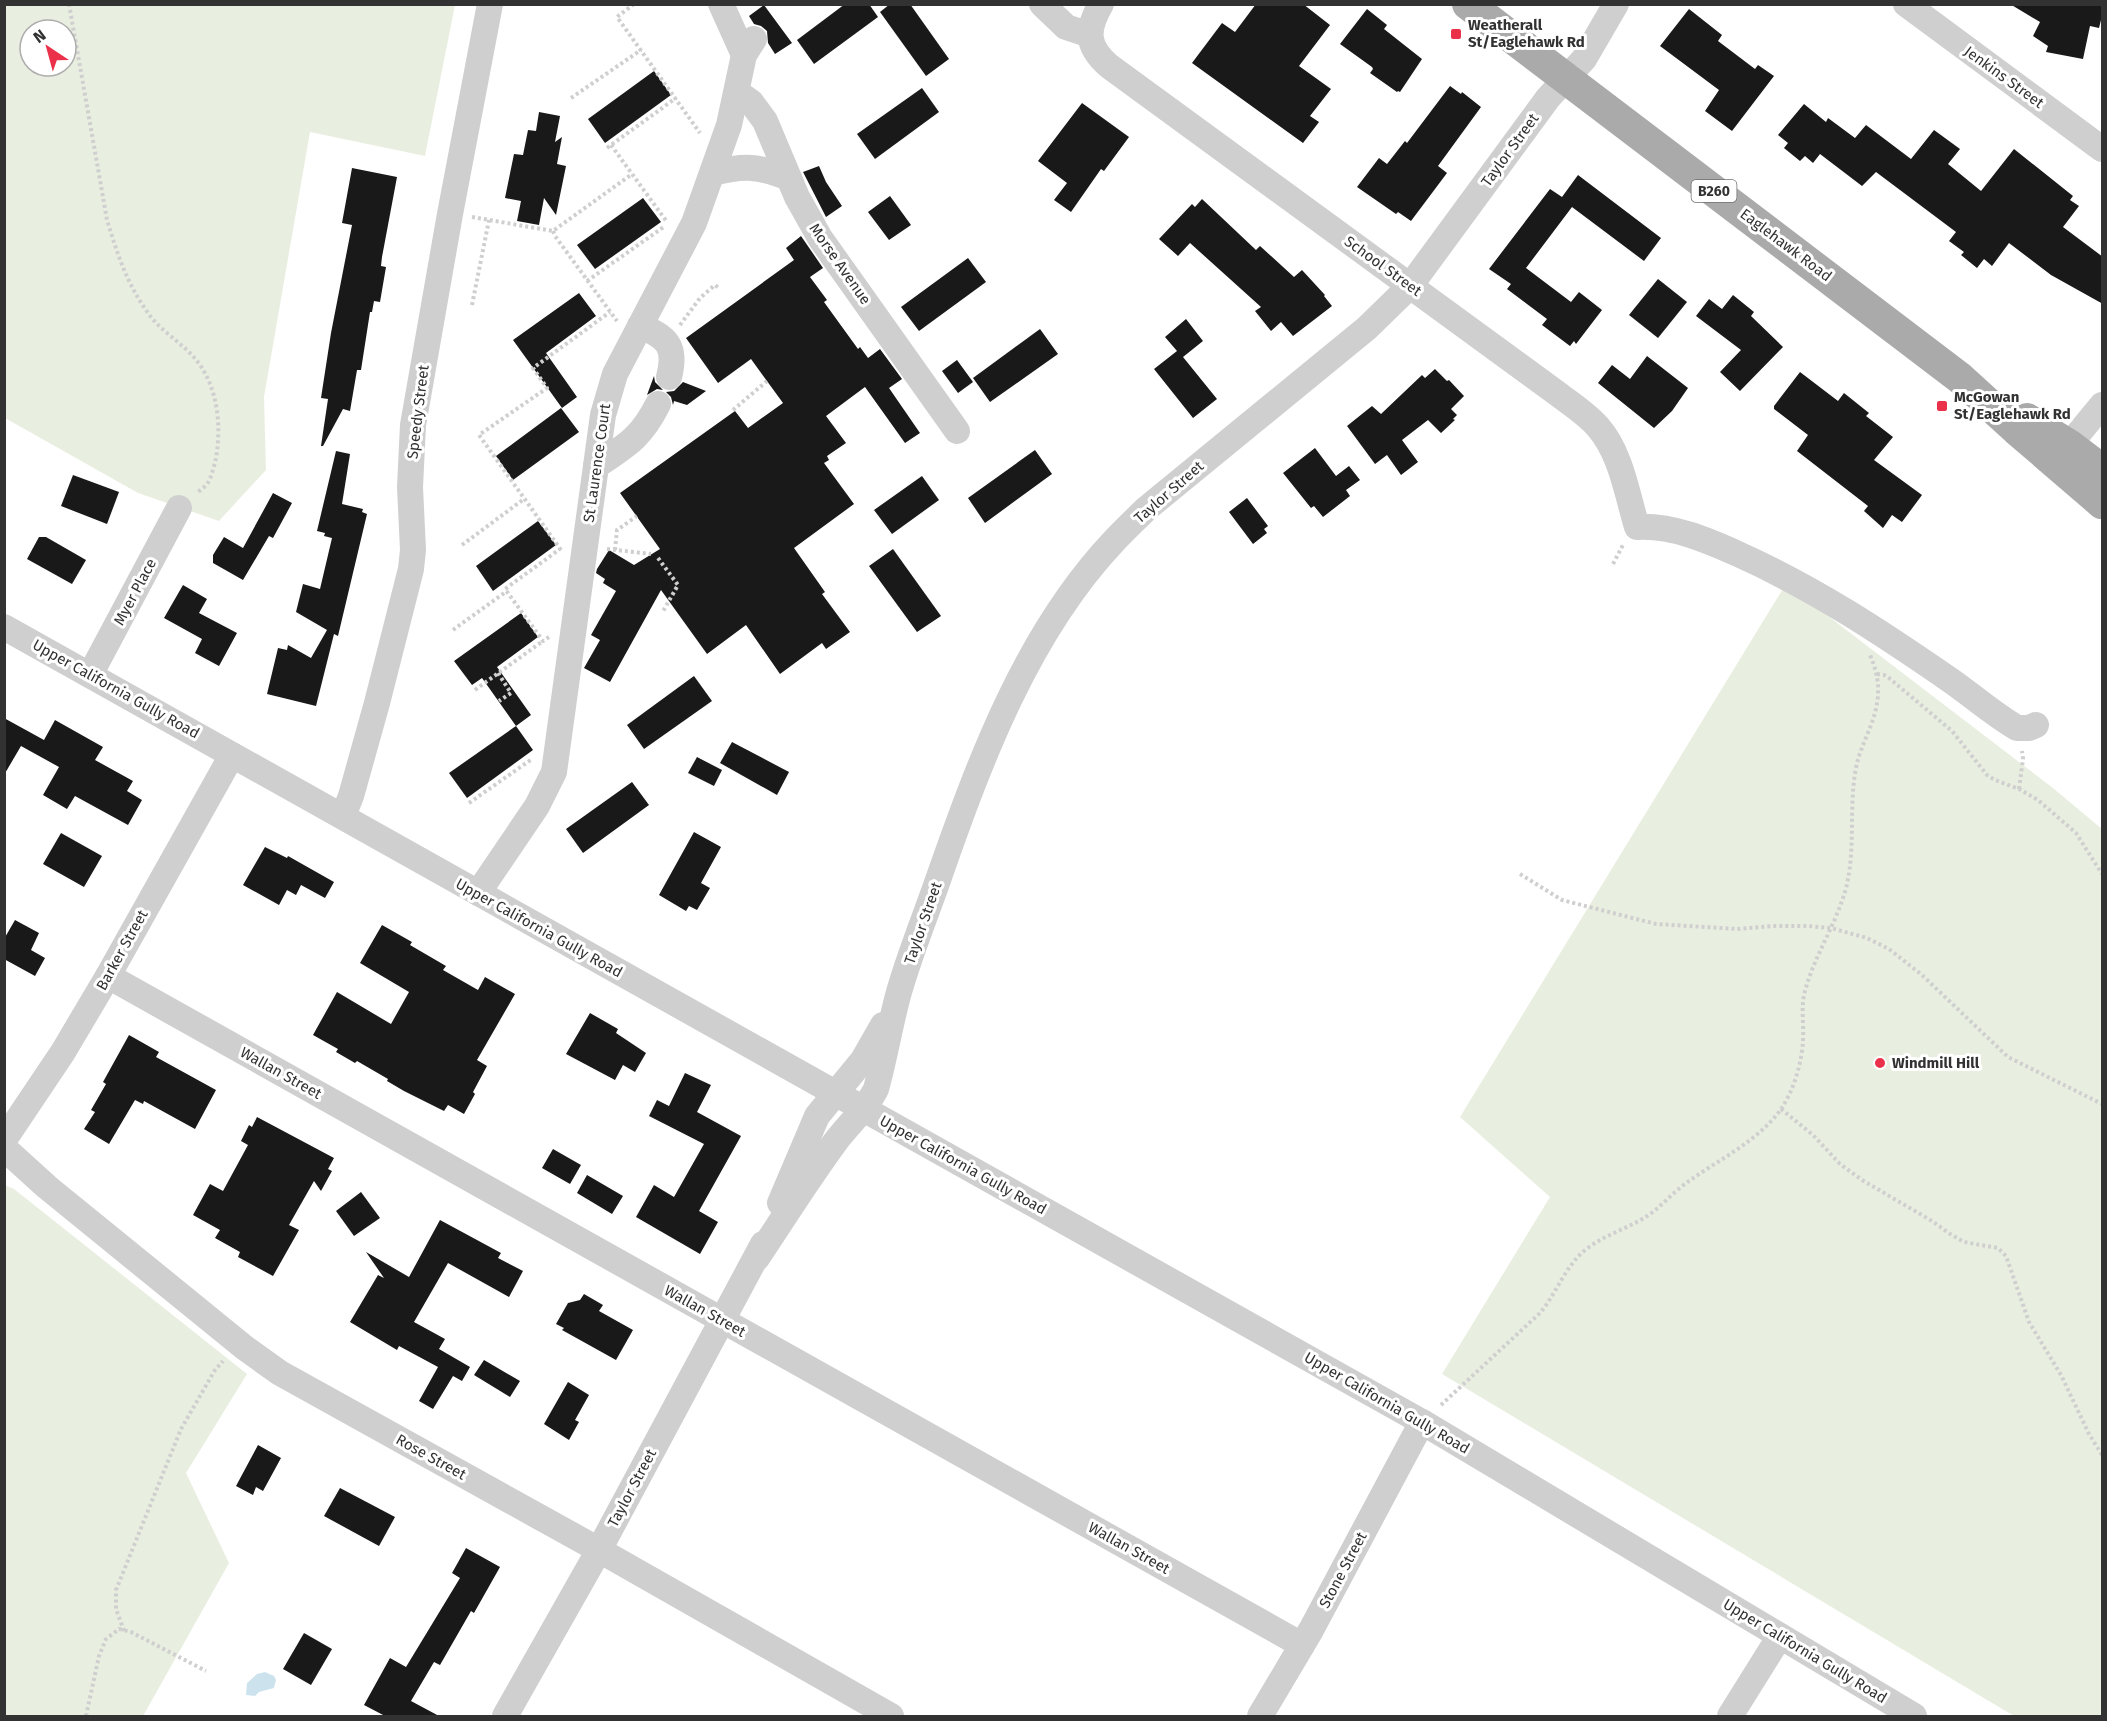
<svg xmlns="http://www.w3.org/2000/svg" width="2107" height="1721" font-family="'Fira Sans',sans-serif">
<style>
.green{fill:#e9efe0;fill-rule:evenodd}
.water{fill:#cce3ee}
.building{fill:#191919}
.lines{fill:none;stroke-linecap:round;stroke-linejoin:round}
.path{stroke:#cfcfcf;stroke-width:4;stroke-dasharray:3 3;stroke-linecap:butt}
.minor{stroke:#cfcfcf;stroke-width:26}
.major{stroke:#aaa;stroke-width:32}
.poi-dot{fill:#eb314a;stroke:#fff;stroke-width:2}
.labels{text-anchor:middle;stroke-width:6;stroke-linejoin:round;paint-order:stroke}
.shield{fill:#fff;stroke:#707070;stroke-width:1.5}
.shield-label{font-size:14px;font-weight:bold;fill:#323232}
.poi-label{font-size:15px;font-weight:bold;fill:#323232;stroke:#fff;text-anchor:start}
.street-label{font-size:15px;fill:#323232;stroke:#fff}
</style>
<rect width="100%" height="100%" fill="#fff"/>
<g class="green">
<path d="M5,5H455L425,156L310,132L264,397L266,470L219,521L138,493L5,418ZM30,30H66V66H30Z"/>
<path d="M1784,587L1798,593L2053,788L2102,829V1716H2014L1442,1374L1550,1197L1460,1117Z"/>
<path d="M4,1185L14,1189L247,1374L186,1473L229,1563L143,1716H5Z"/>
</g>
<path class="water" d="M265,1672L274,1676L276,1680L274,1688L259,1692L255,1696L246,1695L247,1683L257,1674Z"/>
<g class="building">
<path d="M845,4H869L878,17L814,64L797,40Z"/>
<path d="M890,4H910L949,59L926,76L880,12Z"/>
<path d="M1256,4H1303L1330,25L1299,66L1331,89L1310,116L1319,122L1303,143L1192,63L1222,23L1235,32Z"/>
<path d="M2010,4H2103V12L2099,28L2090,26L2083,59L2046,52L2048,46L2033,36L2040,22Z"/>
<path d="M764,5L792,43L775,54L768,43L767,31L761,26L754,24L749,16Z"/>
<path d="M1367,9L1387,25L1384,29L1422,59L1400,92L1398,91L1397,92L1370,73L1373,69L1372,67L1340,44Z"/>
<path d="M1689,9L1722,35L1718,41L1755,69L1758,65L1774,76L1732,131L1705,111L1719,90L1660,46Z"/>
<path d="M654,71L671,95L605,143L588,119Z"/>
<path d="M1450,86L1461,94L1462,92L1481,107L1438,166L1447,173L1411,221L1398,212L1396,214L1357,187L1379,158L1387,164L1405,141L1407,143Z"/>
<path d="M922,88L939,112L875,159L857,134Z"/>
<path d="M1082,103L1129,137L1104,171L1101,169L1071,212L1054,200L1067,183L1038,161Z"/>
<path d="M1804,104L1826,122L1828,118L1855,138L1866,125L1911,159L1934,130L1960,149L1948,164L1981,191L2014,149L2073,196L2070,200L2079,206L2063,227L2103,257V304L2051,275L2009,243L1992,266L1984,259L1977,268L1961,255L1964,252L1949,241L1956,232L1876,172L1862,186L1820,154L1813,163L1805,156L1800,161L1784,148L1788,143L1778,135Z"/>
<path d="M539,112L560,116L555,142L562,137L557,164L566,166L556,215L544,198L539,225L517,221L521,201L505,198L514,154L523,155L528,130L536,131Z"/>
<path d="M819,166L826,182L842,206L826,217L803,172Z"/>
<path d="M352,168L397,177L382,257L381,266L386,267L380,302L374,301L372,312H370L361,370H357L350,411L343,409L323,446H321L328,399L321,398L331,333L352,225L342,223Z"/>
<path d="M1578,175L1661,238L1644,261L1572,207L1526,268L1571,302L1579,292L1602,310L1576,344L1574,341L1570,346L1542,325L1547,319L1507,289L1511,284L1489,269L1550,189L1562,197Z"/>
<path d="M890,196L911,225L889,240L868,212Z"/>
<path d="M643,198L661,222L595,269L577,245Z"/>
<path d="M1202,199L1256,250L1260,246L1294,277L1302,270L1325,295L1324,296L1332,306L1293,336L1281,322L1271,331L1255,311L1261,307L1190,243L1178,256L1159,239L1192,204L1195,207Z"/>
<path d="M801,236L823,268L810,277L827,300L824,302L858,349L860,347L868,358L880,349L902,379L889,388L920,433L905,443L865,387L826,416L846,443L827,456L829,460L824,463L854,504L794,548L825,592L822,594L850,632L826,649L822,643L780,674L746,625L707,654L661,590L610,682L584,668L600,640L591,635L616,591L603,583L605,579L596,573L597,569L609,550L634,565L660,549L620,493L735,411L748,428L783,403L751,359L718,383L686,338L794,260L786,248Z"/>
<path d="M968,258L986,282L919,331L901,307Z"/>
<path d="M1658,279L1687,302L1658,338L1629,315Z"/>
<path d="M579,293L596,316L546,353L577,397L562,408L513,340Z"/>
<path d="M1733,295L1754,312L1751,316L1783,347L1740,391L1720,372L1741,350L1696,316L1709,299L1722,309Z"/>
<path d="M1186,319L1203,341L1183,357L1217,399L1193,418L1154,369L1177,351L1165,337Z"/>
<path d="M1040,329L1058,354L990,402L973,378Z"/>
<path d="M1647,356L1688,388L1672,411L1654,428L1598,383L1612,365L1630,379Z"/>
<path d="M957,360L973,382L958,393L942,371Z"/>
<path d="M1435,369L1447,381L1449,380L1464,396L1451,409L1457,415L1453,419L1455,420L1441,433L1428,420L1402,440L1418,462L1401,475L1387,455L1375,464L1347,426L1372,406L1381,414L1422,375L1425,378Z"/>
<path d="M1800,372L1838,401L1844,393L1869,413L1866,416L1893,437L1874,460L1922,495L1902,522L1892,515L1883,528L1864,511L1868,506L1797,451L1808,435L1774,409V406Z"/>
<path d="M654,376L655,382L663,390L657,389L647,395Z"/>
<path d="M683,382L706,391L687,405L674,401L673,405L671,397L666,392L674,391Z"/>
<path d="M561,408L579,432L513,480L496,456Z"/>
<path d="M1315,448L1336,476L1349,466L1360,480L1346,490L1350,496L1323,517L1314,506L1311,508L1283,473Z"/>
<path d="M1035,450L1052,474L985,523L968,498Z"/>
<path d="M336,451L350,454L342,504L363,509L362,512L367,514L338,636L334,634L316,706L267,694L278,648L287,650L288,645L311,658L327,630L296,612L303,584L320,589L332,538L324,536L325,533L317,531Z"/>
<path d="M73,475L119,492L107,524L61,506Z"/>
<path d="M922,476L939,500L892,534L874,510Z"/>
<path d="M273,493L292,503L273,538L269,536L243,580L213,563V555L224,537L243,548Z"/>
<path d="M1247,498L1268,526L1264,529L1267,533L1253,544L1229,512Z"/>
<path d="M538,521L556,545L493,591L476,566Z"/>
<path d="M39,537H46L86,560L72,584L27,559Z"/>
<path d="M893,549L941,616L917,632L869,566Z"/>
<path d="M183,585L207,599L199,613L237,633L219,666L195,653L202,639L164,618Z"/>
<path d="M521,613L538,637L497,667L531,715L516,726L482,678L472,685L454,661Z"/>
<path d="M694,676L712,701L644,749L627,725Z"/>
<path d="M4,718L44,740L55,720L103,747L95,760L133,781L127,791L142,800L128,825L75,796L67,809L43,795L59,767L21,746L4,775Z"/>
<path d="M516,726L533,750L467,798L449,773Z"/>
<path d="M732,742L789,772L777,795L720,763Z"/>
<path d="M697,757L722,770L714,786L688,773Z"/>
<path d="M632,782L649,805L583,853L566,829Z"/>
<path d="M694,832L721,847L701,883L710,888L697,910L689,906L686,911L659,895Z"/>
<path d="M61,833L102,856L84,887L43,864Z"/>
<path d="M265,847L287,858L288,856L334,882L325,898L301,885L296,895L287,890L279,905L243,885Z"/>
<path d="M15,920L39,933L31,950L45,958L35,976L4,959V939Z"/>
<path d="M382,925L412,942L410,945L446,966L443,970L478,990L485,977L515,994L477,1060L487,1066L473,1092L475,1094L464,1114L448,1105L444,1111L404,1091L387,1081L388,1079L357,1061L355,1063L336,1052L338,1049L313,1035L337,992L391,1024L409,992L360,963Z"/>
<path d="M590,1013L618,1029L616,1033L646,1053L635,1072L623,1065L615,1080L566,1054Z"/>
<path d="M129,1035L159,1052L156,1057L216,1090L195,1129L144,1101L143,1104L135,1100L109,1144L84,1129L95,1112L91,1110L106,1084L103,1082Z"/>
<path d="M685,1073L711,1085L697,1112L741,1136L699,1211L718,1222L700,1254L636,1217L654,1185L674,1197L704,1144L649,1116L657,1100L669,1106Z"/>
<path d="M257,1117L334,1158L328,1169L332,1171L321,1191L314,1181L289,1225L299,1230L273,1276L238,1257L240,1252L215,1238L220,1230L193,1215L210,1184L223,1191L248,1145L241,1141L249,1125L252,1127Z"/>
<path d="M553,1149L581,1165L570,1184L542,1168Z"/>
<path d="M587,1175L623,1196L612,1214L577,1193Z"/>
<path d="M361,1192L380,1218L354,1236L336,1211Z"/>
<path d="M440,1220L501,1253L498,1258L523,1271L509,1297L448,1263L414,1322L445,1339L439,1349L470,1367L462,1381L453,1376L433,1409L419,1401L438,1367L399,1346L397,1350L350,1322L378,1275L384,1278L366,1252L409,1277Z"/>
<path d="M584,1294L603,1305L599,1311L633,1330L616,1360L562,1330L564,1328L556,1324L568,1303L580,1300Z"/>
<path d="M484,1360L520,1381L510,1397L474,1375Z"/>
<path d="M568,1382L589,1395L575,1420L579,1422L569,1440L544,1424Z"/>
<path d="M258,1445L281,1458L263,1491L256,1487L253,1495L236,1486Z"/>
<path d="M340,1488L395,1517L379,1546L324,1516Z"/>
<path d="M466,1548L500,1567L474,1613L471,1611L440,1665L434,1662L411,1701L439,1716H385L364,1705L390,1658L406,1667L460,1578L452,1573Z"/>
<path d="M304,1633L332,1649L311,1685L283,1669Z"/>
</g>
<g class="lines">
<g class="path">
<path d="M69,4L107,220C117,253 127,284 148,313C161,332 183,343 197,361C219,389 222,430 215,463C213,469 211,479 207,484C204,488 200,490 197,493"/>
<path d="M634,4L617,17L700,133"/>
<path d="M571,98L641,50"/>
<path d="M611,145L667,222"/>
<path d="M607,148L676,98"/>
<path d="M472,217L553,231L632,174"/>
<path d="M553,231L555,236L617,321"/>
<path d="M587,281L665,226"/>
<path d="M472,305L489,220"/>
<path d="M680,325L700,298L715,285L720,289"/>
<path d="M733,410L767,381"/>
<path d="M462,545L524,499"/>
<path d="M607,549L651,554"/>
<path d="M561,550L479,435L547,388L533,368L610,312"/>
<path d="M615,550L617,530L637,516"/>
<path d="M658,558L678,585L662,613"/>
<path d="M1613,564L1624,543"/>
<path d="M453,630L507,591"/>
<path d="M549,637L543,641L505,589L560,549"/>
<path d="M498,673L511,693L499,701"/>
<path d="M1877,674L1884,675L1889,678L1952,731L1987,775L1995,780L2019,789L2038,800L2076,833L2102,874"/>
<path d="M475,690L543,641"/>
<path d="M2019,789L2023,759L2022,751"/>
<path d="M469,803L532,759"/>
<path d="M1520,874L1562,900L1656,924L1737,929L1773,926H1808L1831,928L1867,938L1889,949L1922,975L2008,1057L2102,1104"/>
<path d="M1781,1109L1813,1135L1840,1164L1862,1180L1932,1221L1950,1234L1964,1242L1998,1248L2006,1256L2029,1322L2061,1375L2089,1434L2102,1455"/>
<path d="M1441,1405L1540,1313C1556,1294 1565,1267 1584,1251C1602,1236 1624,1230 1644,1218C1659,1209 1671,1194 1685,1184C1717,1160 1758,1142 1781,1109C1794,1090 1802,1062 1803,1040C1804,1024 1801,1010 1804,995C1812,961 1832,931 1843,898C1858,855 1847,807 1857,763C1863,740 1877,719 1878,694C1879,680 1875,667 1870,655"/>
<path d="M124,1631L116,1609V1590L181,1429L215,1370L223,1361"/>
<path d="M86,1716L99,1656L106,1639L119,1629L131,1632L206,1671"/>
</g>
<g class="minor">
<path d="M721,4L744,55"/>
<path d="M1042,4L1066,27L1090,35"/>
<path d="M1101,4C1086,30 1086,46 1109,66L1558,394C1571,404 1587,414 1598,427C1621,453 1627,494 1637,527C1672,525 1707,540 1738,554C1814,588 1882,633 1950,680C1973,696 1993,714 2017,728H2029L2036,725"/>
<path d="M1906,4L2102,149"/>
<path d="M737,92L751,102L765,121L797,197L820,238L957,431"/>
<path d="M713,173C744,165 759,166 789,178"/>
<path d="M640,326C667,337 677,346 669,377"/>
<path d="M2069,445L2102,405"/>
<path d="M596,466C627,445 641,438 658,404"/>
<path d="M4,627L1422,1422L1914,1716"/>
<path d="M90,675L179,508"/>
<path d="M343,816L351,796L377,703L411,569L413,550L410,487L413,425L450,214L490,4"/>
<path d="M478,893L537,806L554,772L603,415L615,374L694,223L729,125L744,55L754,39"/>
<path d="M108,976L1302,1645"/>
<path d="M4,1140L63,1052L108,976L232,755"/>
<path d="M4,1148L47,1187L245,1348L280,1373L599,1550L891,1716"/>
<path d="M780,1203L817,1116L863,1060L883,1025"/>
<path d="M757,1258C783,1219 808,1179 836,1141C849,1124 866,1109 876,1089C885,1057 890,1024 899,992C910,953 926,915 939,877C980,760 1027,633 1114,541C1124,530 1135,520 1146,509L1367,328L1410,286L1548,98L1584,59L1616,4"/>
<path d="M505,1716L599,1550L763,1244"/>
<path d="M1260,1716L1311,1630L1422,1422"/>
<path d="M1730,1716L1780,1636"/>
</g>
<g class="major">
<path d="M1468,4L1960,378L2016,429L2102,503"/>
<path d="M2027,419L2069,445L2102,470"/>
</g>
</g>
<g class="poi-dot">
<rect x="1450" y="28" width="12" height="12" rx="3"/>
<rect x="1936" y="400" width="12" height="12" rx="3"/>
<circle cx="1880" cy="1063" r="6"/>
</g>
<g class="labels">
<rect class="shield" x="1691.5" y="180" width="45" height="22" rx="4.5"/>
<g class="shield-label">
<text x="1714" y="196">B260</text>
</g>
<g class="poi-label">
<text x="1468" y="30">Weatherall<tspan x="1468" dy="17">St/Eaglehawk Rd</tspan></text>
<text x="1954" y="402">McGowan<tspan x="1954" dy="17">St/Eaglehawk Rd</tspan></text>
<text x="1892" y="1068">Windmill Hill</text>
</g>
<g class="street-label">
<text transform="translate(2004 77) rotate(36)" y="5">Jenkins Street</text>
<text transform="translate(1510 150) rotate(-54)" y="5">Taylor Street</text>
<text transform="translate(1786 245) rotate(37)" y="5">Eaglehawk Road</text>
<text transform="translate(840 264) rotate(55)" y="5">Morse Avenue</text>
<text transform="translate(1383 266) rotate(36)" y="5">School Street</text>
<text transform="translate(418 412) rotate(-83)" y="5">Speedy Street</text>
<text transform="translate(597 463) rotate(-82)" y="5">St Laurence Court</text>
<text transform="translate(1169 492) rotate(-41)" y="5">Taylor Street</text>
<text transform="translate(135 592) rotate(-62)" y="5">Myer Place</text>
<text transform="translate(116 689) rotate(29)" y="5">Upper California Gully Road</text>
<text transform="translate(923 923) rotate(-71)" y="5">Taylor Street</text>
<text transform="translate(539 928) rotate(29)" y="5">Upper California Gully Road</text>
<text transform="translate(122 950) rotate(-61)" y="5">Barker Street</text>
<text transform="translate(281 1073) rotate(29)" y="5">Wallan Street</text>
<text transform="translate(963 1165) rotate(29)" y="5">Upper California Gully Road</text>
<text transform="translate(705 1311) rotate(29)" y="5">Wallan Street</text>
<text transform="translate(1387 1403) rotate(30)" y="5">Upper California Gully Road</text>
<text transform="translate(431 1457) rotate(29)" y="5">Rose Street</text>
<text transform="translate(632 1488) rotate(-62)" y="5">Taylor Street</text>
<text transform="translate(1129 1548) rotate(29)" y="5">Wallan Street</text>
<text transform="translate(1343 1570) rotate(-62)" y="5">Stone Street</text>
<text transform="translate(1805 1651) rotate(31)" y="5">Upper California Gully Road</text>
</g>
</g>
<rect width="2107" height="1721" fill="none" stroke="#323232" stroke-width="12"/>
<g transform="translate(48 48) rotate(324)"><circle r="28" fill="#ffffff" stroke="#adadad" stroke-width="1.5"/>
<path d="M0-4.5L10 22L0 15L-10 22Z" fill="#eb314a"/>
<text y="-9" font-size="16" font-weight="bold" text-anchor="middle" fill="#323232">N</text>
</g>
</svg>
